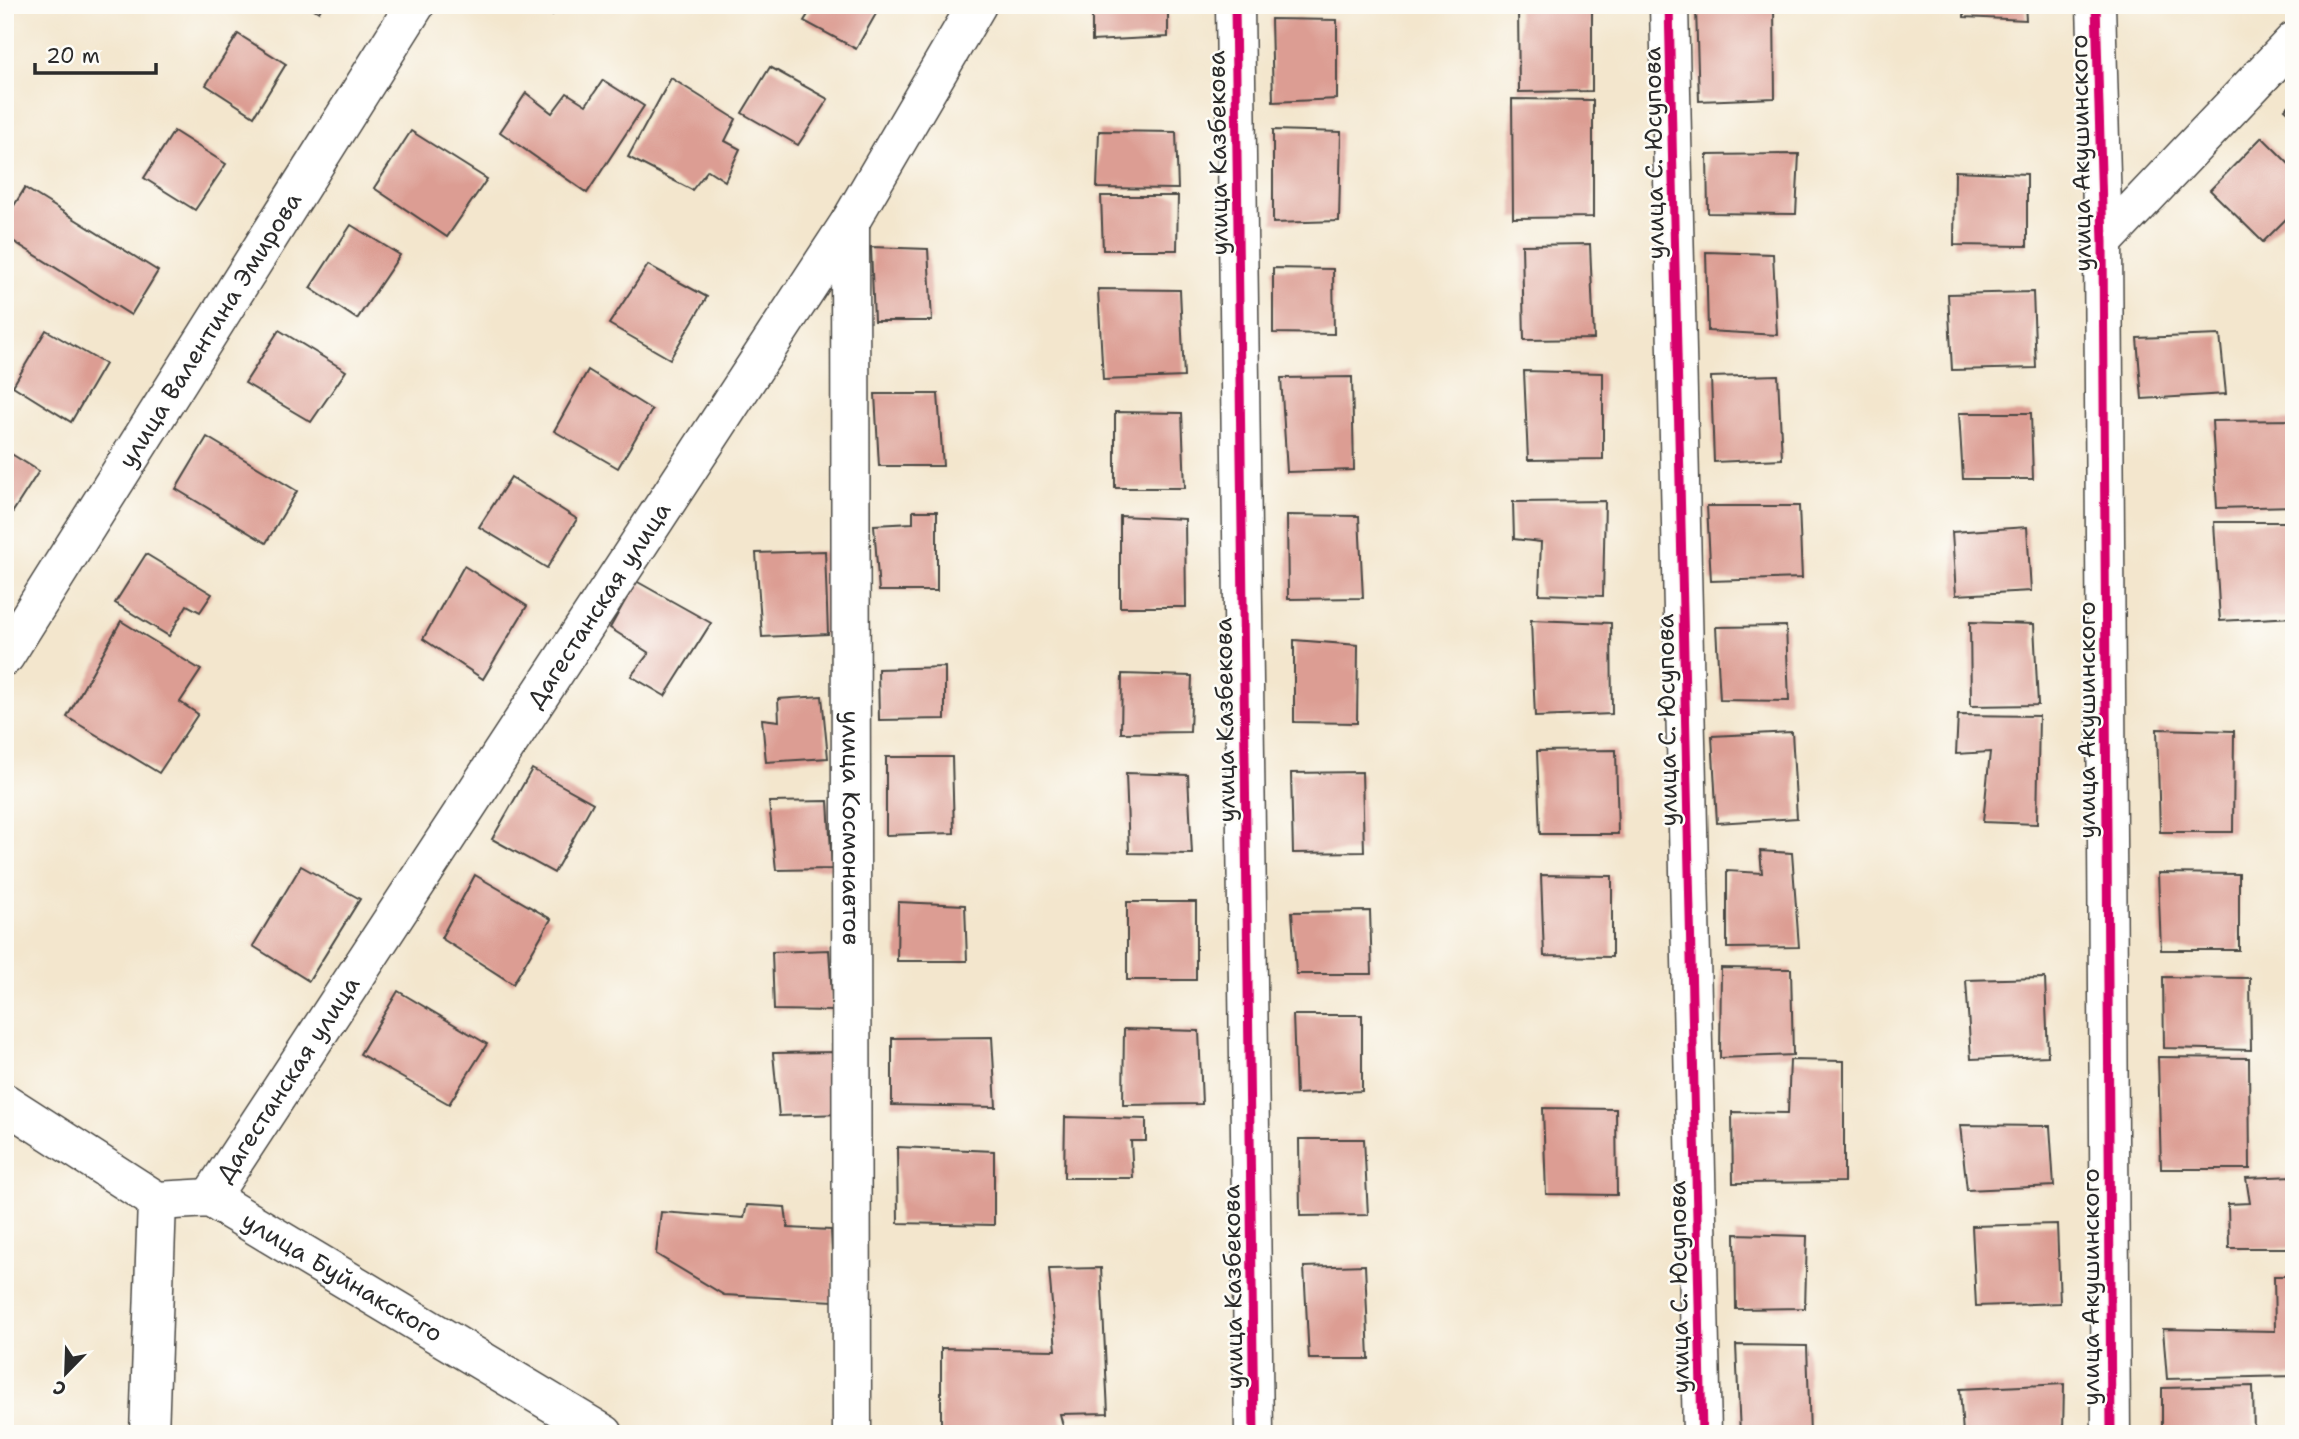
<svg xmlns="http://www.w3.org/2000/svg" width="2299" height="1439" font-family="'Shantell Sans',sans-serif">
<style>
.building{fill:#dc9d93}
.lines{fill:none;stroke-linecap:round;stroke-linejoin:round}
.minor-casing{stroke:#494743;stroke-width:41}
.minor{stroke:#fff;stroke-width:38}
.cycleway-casing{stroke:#fdfcf7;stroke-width:13}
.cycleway{stroke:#d6006c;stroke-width:9}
.labels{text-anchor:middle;stroke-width:5;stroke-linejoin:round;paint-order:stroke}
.street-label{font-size:24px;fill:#2b2b2b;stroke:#fdfcf7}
</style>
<rect width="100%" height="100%" fill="#fdfcf7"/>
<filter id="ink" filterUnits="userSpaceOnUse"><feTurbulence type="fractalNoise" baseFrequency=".0143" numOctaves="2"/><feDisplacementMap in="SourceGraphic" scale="14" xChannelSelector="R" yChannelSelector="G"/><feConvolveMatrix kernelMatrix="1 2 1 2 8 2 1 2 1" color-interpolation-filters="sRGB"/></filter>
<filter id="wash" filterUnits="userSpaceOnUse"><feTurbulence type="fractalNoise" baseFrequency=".00686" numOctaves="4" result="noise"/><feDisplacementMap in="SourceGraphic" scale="28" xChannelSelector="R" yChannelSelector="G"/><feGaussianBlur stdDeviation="1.57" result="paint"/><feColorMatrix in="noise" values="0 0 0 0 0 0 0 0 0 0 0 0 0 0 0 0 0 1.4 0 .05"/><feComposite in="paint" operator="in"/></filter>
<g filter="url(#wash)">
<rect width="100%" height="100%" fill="#f3e6cd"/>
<g id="blocks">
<g class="building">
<path d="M308,5H323L319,12Z"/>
<path d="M538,5H559L552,15Z"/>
<path d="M814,5H881L856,49L804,21Z"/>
<path d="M1092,5H1168V37L1092,41Z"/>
<path d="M1964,5H2025L2026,20L1964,17Z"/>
<path d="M1774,6L1775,98L1699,101L1696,9Z"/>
<path d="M1518,8L1592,9V91L1519,92Z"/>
<path d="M1271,19L1337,20V99L1273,102Z"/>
<path d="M238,34L286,64L254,116L206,85Z"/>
<path d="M770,67L828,99L798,145L742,113Z"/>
<path d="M671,78L736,119L725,141L740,149L725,181L708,170L692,190L628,157Z"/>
<path d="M603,80L644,106L587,193L500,132L526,93L552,113L567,93L586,105Z"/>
<path d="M1512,99L1593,100V217L1513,218Z"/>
<path d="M2294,101V117L2285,109Z"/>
<path d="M1273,130L1341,132L1339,221L1273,223Z"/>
<path d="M174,131L226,164L195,210L144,178Z"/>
<path d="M411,131L487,179L447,237L374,188Z"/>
<path d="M1099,131L1176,132L1178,189L1097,188Z"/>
<path d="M2262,137L2294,169V211L2263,242L2210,190Z"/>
<path d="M1799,154L1796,214L1708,213L1707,155Z"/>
<path d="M1955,171L2027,174V246L1954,245Z"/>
<path d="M25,188L158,271L131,315L5,236V220Z"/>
<path d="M1101,196H1178L1177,250H1103Z"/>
<path d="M351,225L400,255L357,319L310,288Z"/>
<path d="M1590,244L1594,339L1524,340L1522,245Z"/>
<path d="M871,247L928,249L932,321H874Z"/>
<path d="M1706,252L1773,254L1777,335L1708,331Z"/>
<path d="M648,265L707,297L670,359L609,324Z"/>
<path d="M1273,268L1333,269L1334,334L1273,333Z"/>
<path d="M1098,289L1180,290L1184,377L1103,380Z"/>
<path d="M2033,292L2036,368L1952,370L1948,294Z"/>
<path d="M46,330L105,364L71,422L13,386Z"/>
<path d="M279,330L346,371L311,422L245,383Z"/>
<path d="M2220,335L2226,394L2142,399L2137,338Z"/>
<path d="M588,370L652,410L618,468L554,431Z"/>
<path d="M1524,371L1603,373V459L1528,460Z"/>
<path d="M1778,375L1782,459L1714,462L1711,377Z"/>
<path d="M1352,377L1354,470L1287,472L1281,378Z"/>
<path d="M875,394H938L943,466H879Z"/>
<path d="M1115,412L1182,413L1185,488H1115Z"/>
<path d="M1959,413H2031L2033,479H1963Z"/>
<path d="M2293,420L2294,506L2217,508L2212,421Z"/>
<path d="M207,437L297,491L266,543L176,489Z"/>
<path d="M5,450L39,471L5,524Z"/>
<path d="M511,477L577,519L547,568L479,527Z"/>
<path d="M1605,501L1603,596L1539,594L1541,542L1514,539L1513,502Z"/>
<path d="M1707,506H1799L1802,578L1711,581Z"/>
<path d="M913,511H937V591H879L874,525L913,523Z"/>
<path d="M1287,515L1359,516L1363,598L1288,599Z"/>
<path d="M1120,516L1185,519L1186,607H1120Z"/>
<path d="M2214,522H2288L2294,617L2220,621Z"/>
<path d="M2027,527L2031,591L1956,595L1952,532Z"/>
<path d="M825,551L828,634L762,637L756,553Z"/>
<path d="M146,554L212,594L200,612L187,605L169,636L115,603Z"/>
<path d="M464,566L527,606L483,679L423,639Z"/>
<path d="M636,581L711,623L665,696L631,676L649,653L610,628Z"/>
<path d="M1531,620L1611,623L1612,714L1535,717Z"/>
<path d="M121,621L201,670L180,702L198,714L159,773L67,717Z"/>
<path d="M1970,622L2034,624L2038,705L1971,706Z"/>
<path d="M1786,626L1789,701L1720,700L1716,627Z"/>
<path d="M1294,640L1358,645L1357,723L1294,722Z"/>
<path d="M945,667V719L879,720L878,669Z"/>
<path d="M1122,674L1192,676L1190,732L1121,733Z"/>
<path d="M822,696L828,758L766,762L762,719L779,721L778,699Z"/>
<path d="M1958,715L2039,716L2037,824L1983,822L1990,752L1956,754Z"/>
<path d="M2157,729L2234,731L2233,832H2160Z"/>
<path d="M1792,732L1797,818L1717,823L1712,736Z"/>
<path d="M1616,750L1618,834H1540L1537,751Z"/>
<path d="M886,757H952L954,833L886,835Z"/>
<path d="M532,769L593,803L554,873L492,839Z"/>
<path d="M1362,772L1364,852L1293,853L1291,773Z"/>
<path d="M1126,773L1188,775L1192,854L1129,853Z"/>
<path d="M828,801L832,869L776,870L769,802Z"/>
<path d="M1760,851L1792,853L1799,947L1727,948V871L1762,873Z"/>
<path d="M301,866L360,899L309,981L253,946Z"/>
<path d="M2158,873L2239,874V950H2161Z"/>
<path d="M475,875L551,919L513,984L441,938Z"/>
<path d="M1541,875L1612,876V957L1544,956Z"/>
<path d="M898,902L965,905L967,961H897Z"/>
<rect x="1127" y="902" width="69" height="78"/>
<path d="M1370,911L1372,974H1296L1292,912Z"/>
<path d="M829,950L833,1011L774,1010L772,952Z"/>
<path d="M1721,968L1791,969L1793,1055L1720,1058Z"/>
<path d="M2163,977L2250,978L2251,1050L2164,1048Z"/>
<path d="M2045,978L2048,1056L1971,1059L1966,980Z"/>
<path d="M398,991L487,1044L449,1104L360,1054Z"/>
<path d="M1293,1015H1362V1091L1296,1094Z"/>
<path d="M1124,1029L1199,1031L1202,1104L1123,1105Z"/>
<path d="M992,1037L996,1107L892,1105V1038Z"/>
<path d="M838,1052L842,1114L779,1116L773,1053Z"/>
<path d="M2158,1057L2249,1058L2250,1169H2161Z"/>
<path d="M1790,1060L1844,1061V1182L1733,1183L1732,1112L1788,1113Z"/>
<path d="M1543,1108L1616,1109L1617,1195L1546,1194Z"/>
<path d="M1065,1117L1146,1119V1141H1131L1133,1178H1064Z"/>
<path d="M1960,1125L2050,1126L2054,1186L1967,1190Z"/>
<path d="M1299,1139H1364L1368,1215L1300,1216Z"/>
<path d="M897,1147L994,1151V1225L898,1223Z"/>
<path d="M2294,1176V1248H2229L2228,1204L2250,1203L2246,1178Z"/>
<path d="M747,1205L785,1207L788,1228L831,1230L834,1301L724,1295L656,1254L661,1212L744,1218Z"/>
<path d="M2057,1224L2060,1303L1976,1306L1972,1226Z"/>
<path d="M1735,1234L1807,1236L1805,1308L1736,1309Z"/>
<path d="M1365,1265L1369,1359H1309L1304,1267Z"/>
<path d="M1101,1268L1108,1413L1060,1414L1065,1434H941V1348L1056,1350L1049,1269Z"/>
<path d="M2274,1276H2294V1376L2167,1379L2163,1329L2275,1331Z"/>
<path d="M1736,1345L1807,1346L1810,1434H1740Z"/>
<path d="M2064,1384L2063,1434H1963L1960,1389Z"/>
<path d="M2253,1386L2254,1434H2162V1388Z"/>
</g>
</g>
</g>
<g filter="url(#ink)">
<use href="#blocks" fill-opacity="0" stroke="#494743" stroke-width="2"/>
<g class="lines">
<g class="minor-casing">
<g id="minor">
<path d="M1235,5L1254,1434"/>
<path d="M1669,5L1702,1434"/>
<path d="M2096,5L2103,242L2111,1434"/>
<path id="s1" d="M850,222L852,1434"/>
<path d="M2103,242L2294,41"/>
<path id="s2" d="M5,656L415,5"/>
<path id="s3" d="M5,1103L157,1201L210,1198L604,1434"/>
<path id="s4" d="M210,1198L850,222L977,5"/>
<path d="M149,1434L157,1201"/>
</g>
</g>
<use href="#minor" class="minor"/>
<g class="cycleway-casing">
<g id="cycleway">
<path d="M1235,5L1254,1434"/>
<path d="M1669,5L1702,1434"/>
<path d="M2096,5L2103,242L2111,1434"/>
</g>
</g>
<use href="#cycleway" class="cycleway"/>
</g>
</g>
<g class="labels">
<g class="street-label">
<text transform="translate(1218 153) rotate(-91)" y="8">улица Казбекова</text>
<text transform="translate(1654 153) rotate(-91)" y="8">улица С. Юсупова</text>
<text transform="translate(2081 153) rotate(-91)" y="8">улица Акушинского</text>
<text dy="8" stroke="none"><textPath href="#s2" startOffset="385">улица Валентина Эмирова</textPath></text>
<text dy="8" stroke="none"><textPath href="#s4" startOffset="709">Дагестанская улица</textPath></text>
<text transform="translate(1225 720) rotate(-91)" y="8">улица Казбекова</text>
<text transform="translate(1667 720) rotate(-91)" y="8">улица С. Юсупова</text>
<text transform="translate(2087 720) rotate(-90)" y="8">улица Акушинского</text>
<text dy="8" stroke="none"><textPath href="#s1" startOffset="606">улица Космонавтов</textPath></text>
<text dy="8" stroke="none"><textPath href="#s4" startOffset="142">Дагестанская улица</textPath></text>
<text dy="8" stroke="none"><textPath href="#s3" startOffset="388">улица Буйнакского</textPath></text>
<text transform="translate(1233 1287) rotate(-91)" y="8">улица Казбекова</text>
<text transform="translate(1679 1287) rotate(-91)" y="8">улица С. Юсупова</text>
<text transform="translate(2091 1287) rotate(-90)" y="8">улица Акушинского</text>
</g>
</g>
<rect width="2299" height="1439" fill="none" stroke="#fdfcf7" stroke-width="28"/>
<g transform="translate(66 1373) rotate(203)" stroke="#fdfcf7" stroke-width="5" paint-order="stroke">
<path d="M0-5L12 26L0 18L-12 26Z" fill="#2b2b2b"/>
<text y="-10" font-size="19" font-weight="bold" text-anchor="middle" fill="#2b2b2b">С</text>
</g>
<path d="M35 63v10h121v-10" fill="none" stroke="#2b2b2b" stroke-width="3.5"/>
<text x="46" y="63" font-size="21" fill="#2b2b2b" stroke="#fdfcf7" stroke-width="5" paint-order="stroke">20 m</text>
</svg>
